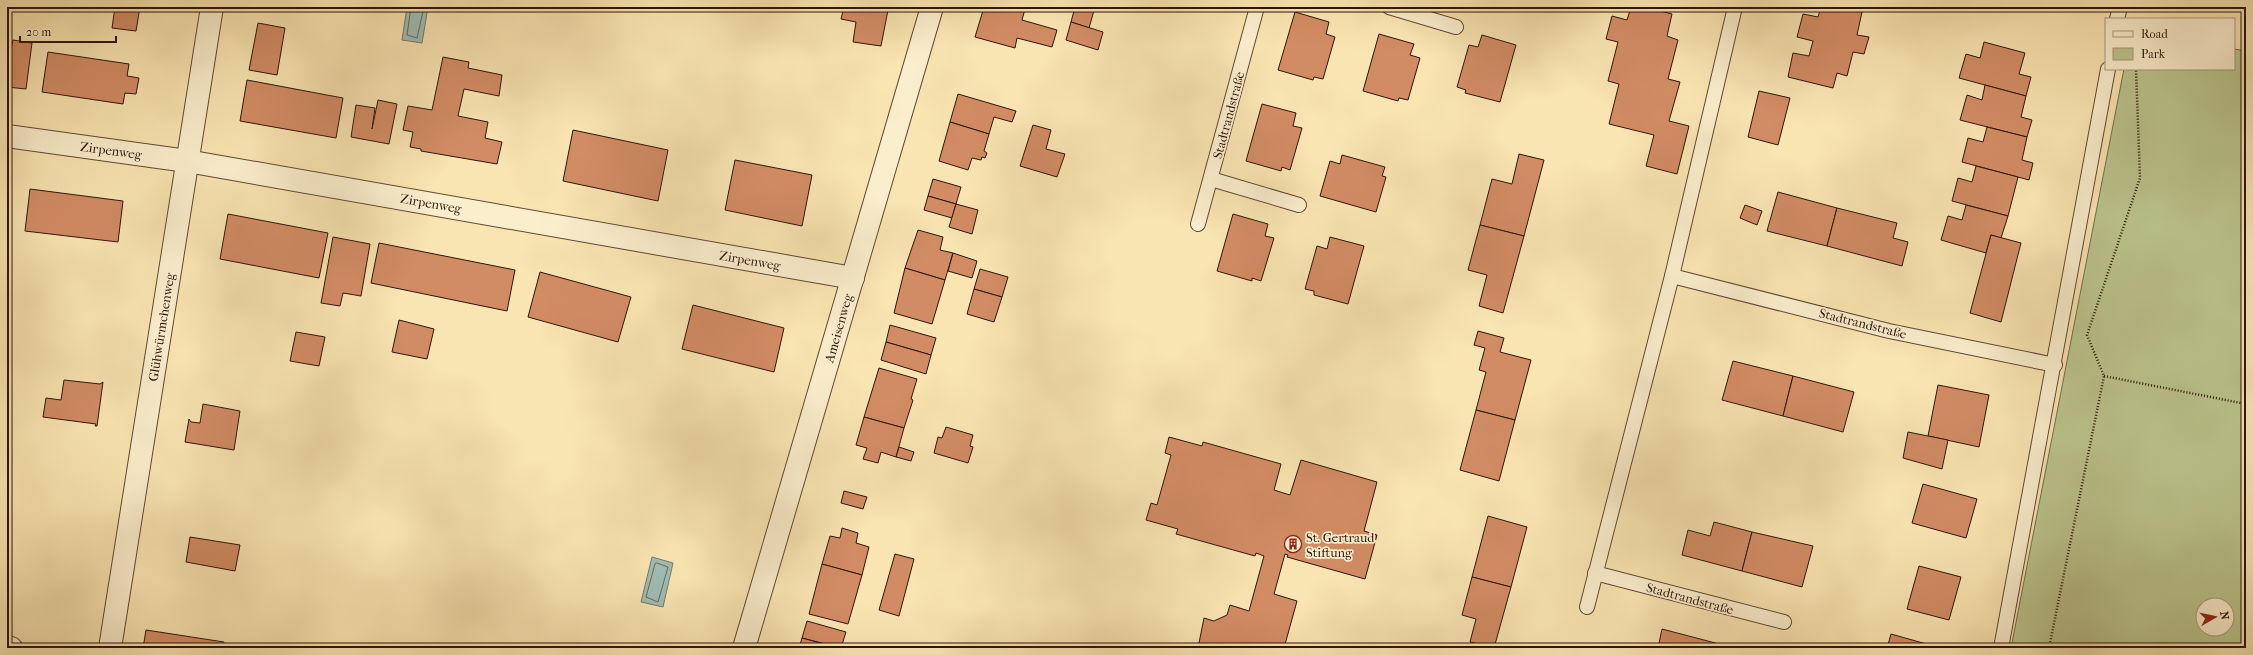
<svg xmlns="http://www.w3.org/2000/svg" width="2253" height="655" font-family="'IM FELL French Canon',serif">
<style>
.green{fill:#bbc58e;stroke:#746d4b;fill-rule:evenodd}
.water{fill:#a0bdb4;stroke:#727a6f}
.lines{fill:none;stroke-linecap:round;stroke-linejoin:round}
.shore{stroke:#66695e;stroke-width:1}
.building{fill:#d28c64;stroke:#2d1508}
.service-casing{stroke:#604932;stroke-width:16}
.minor-casing{stroke:#604932;stroke-width:24}
.path{stroke:#2d1508;stroke-width:2.5;stroke-dasharray:1 2;stroke-linecap:butt}
.service{stroke:#fbeecd;stroke-width:14}
.minor{stroke:#fbeecd;stroke-width:22}
.labels{text-anchor:middle;stroke-width:3.5;stroke-linejoin:round;paint-order:stroke}
.street-label{font-size:13px;fill:#2d1508;stroke:#fbeecd}
.poi-label{font-size:13px;fill:#2d1508;stroke:#fbeecd;text-anchor:start}
</style>
<rect width="100%" height="100%" fill="#f9e5b2"/>
<filter id="stains"><feTurbulence type="fractalNoise" baseFrequency=".005" numOctaves="4"/><feColorMatrix values="0 0 0 0 .2 0 0 0 0 .09 0 0 0 0 .02 0 0 0 .5 -.17"/></filter>
<radialGradient id="worn" r=".72"><stop offset=".6" stop-color="#630" stop-opacity="0"/><stop offset="1" stop-color="#630" stop-opacity=".3"/></radialGradient>
<path class="green" d="M2234,49L2246,51V648H2011L2124,69H2234ZM2203,605H2227V629H2203Z"/>
<g class="water">
<path d="M407,7H428L422,43L402,40Z"/>
<path d="M652,557L673,563L663,607L641,602Z"/>
</g>
<g class="lines">
<g class="shore">
<path d="M411,7L407,35L417,38L424,7"/>
<path d="M657,563L668,567L658,602L646,597L655,564Z"/>
</g>
</g>
<g class="building">
<path d="M115,7H140L136,31L112,28Z"/>
<path d="M844,7H871L888,10L881,46L853,42L856,22L841,19Z"/>
<path d="M984,7H1018L1025,9L1022,20L1057,30L1052,47L1017,38L1015,48L975,37Z"/>
<path d="M1075,7H1095L1089,28L1071,22Z"/>
<path d="M1631,7H1645L1672,14L1667,36L1678,40L1668,79L1680,82L1669,121L1689,126L1677,174L1646,166L1654,135L1609,124L1619,84L1608,81L1618,42L1606,39L1612,16L1627,20Z"/>
<path d="M1821,7H1844L1862,12L1857,35L1869,37L1864,54L1853,52L1847,76L1837,73L1833,88L1788,77L1793,53L1809,56L1813,41L1797,37L1803,14L1818,17Z"/>
<path d="M1295,12L1329,22L1326,34L1335,37L1323,79L1314,77L1313,80L1278,70Z"/>
<path d="M1071,22L1103,32L1098,50L1066,40Z"/>
<path d="M258,23L285,28L277,75L249,70Z"/>
<path d="M1379,34L1414,44L1410,55L1420,58L1408,100L1399,98L1398,101L1363,91Z"/>
<path d="M1482,35L1516,45L1500,102L1465,93L1466,90L1457,87L1469,45L1478,47Z"/>
<path d="M13,40L32,43L26,89L7,87V48L11,49Z"/>
<path d="M1984,42L2025,53L2019,74L2031,77L2026,96L1959,78L1966,54L1980,58Z"/>
<path d="M48,52L129,64L127,76L139,78L136,94L125,93L123,104L42,92Z"/>
<path d="M443,57L469,62L468,68L502,75L499,96L464,89L458,116L488,122L485,138L502,142L497,164L421,151V149L410,147L413,132L403,130L408,106L432,110Z"/>
<path d="M247,80L343,98L336,138L240,121Z"/>
<path d="M1985,85L2026,96L2021,117L2032,120L2027,137L1960,120L1967,95L1982,100Z"/>
<path d="M1759,91L1790,98L1778,145L1748,137Z"/>
<path d="M958,94L1016,111L1012,122L994,117L989,134L950,122Z"/>
<path d="M378,100L397,104L389,144L351,137L356,105L375,108L372,129Z"/>
<path d="M1262,104L1296,113L1293,126L1302,128L1290,170L1282,167L1281,171L1246,161Z"/>
<path d="M950,122L989,134L984,151L987,153L985,158L982,157L981,160L972,158L968,170L939,161Z"/>
<path d="M1033,125L1051,130L1046,149L1065,154L1057,177L1020,166Z"/>
<path d="M1987,127L2027,137L2022,160L2033,163L2029,180L1962,162L1968,138L1983,142Z"/>
<path d="M573,130L668,150L658,201L563,181Z"/>
<path d="M1519,154L1544,160L1524,236L1480,225L1492,179L1512,184Z"/>
<path d="M1342,155L1385,167L1382,176L1386,177L1376,212L1320,196L1330,161L1340,164Z"/>
<path d="M735,160L812,175L802,226L725,210Z"/>
<path d="M1976,166L2018,177L2008,216L1952,201L1958,178L1972,182Z"/>
<path d="M933,179L961,187L956,204L928,196Z"/>
<path d="M30,189L123,201L118,242L25,231Z"/>
<path d="M1778,192L1837,208L1827,246L1767,231Z"/>
<path d="M928,196L956,204L952,218L924,210Z"/>
<path d="M956,204L978,210L972,234L949,227Z"/>
<path d="M1745,205L1762,211L1757,225L1740,218Z"/>
<path d="M1966,205L2008,216L2001,238L1991,235L1986,253L1941,240L1948,216L1962,220Z"/>
<path d="M1837,208L1897,223L1893,238L1908,242L1902,266L1827,246Z"/>
<path d="M228,214L328,233L319,278L220,259Z"/>
<path d="M1233,214L1268,224L1265,236L1274,238L1261,281L1252,278V281L1217,271Z"/>
<path d="M1480,225L1524,236L1503,313L1479,306L1487,275L1468,270Z"/>
<path d="M918,230L943,237L940,250L953,253L945,280L905,268Z"/>
<path d="M1991,235L2021,243L2001,322L1970,313Z"/>
<path d="M333,237L370,244L361,296L343,293L340,306L321,303Z"/>
<path d="M1330,237L1364,246L1348,304L1314,295V291L1305,289L1317,246L1327,249Z"/>
<path d="M379,243L515,270L507,311L371,283Z"/>
<path d="M953,253L977,261L972,278L948,271Z"/>
<path d="M905,268L945,280L932,324L894,313Z"/>
<path d="M980,269L1008,277L1002,297L974,289Z"/>
<path d="M540,272L631,297L618,342L528,317Z"/>
<path d="M974,289L1002,297L994,322L967,314Z"/>
<path d="M693,305L784,328L774,372L682,349Z"/>
<path d="M399,320L434,329L427,359L392,352Z"/>
<path d="M890,325L936,338L931,355L886,342Z"/>
<path d="M1478,331L1504,338L1500,352L1531,360L1515,420L1476,410L1486,372L1479,370L1485,348L1474,345Z"/>
<path d="M296,332L325,337L319,366L290,361Z"/>
<path d="M886,342L931,355L926,374L881,360Z"/>
<path d="M1733,361L1793,376L1783,416L1722,400Z"/>
<path d="M879,368L917,379L911,399L913,400L904,428L864,417Z"/>
<path d="M1793,376L1854,392L1843,432L1783,416Z"/>
<path d="M64,380L100,384L103,382L97,426H95L96,424L43,417L46,398L61,400Z"/>
<path d="M1938,385L1989,395L1979,447L1928,436Z"/>
<path d="M203,404L240,411L234,450L185,442L189,419L191,422L200,423Z"/>
<path d="M1476,410L1515,420L1499,481L1460,470Z"/>
<path d="M864,417L904,428L896,457L881,452L878,463L863,459L867,448L856,445Z"/>
<path d="M946,427L973,435L970,446L973,447L968,463L934,453L938,437L942,438Z"/>
<path d="M1908,432L1948,440L1942,469L1903,458Z"/>
<path d="M1169,437L1202,446L1203,442L1281,464L1274,490L1290,495L1301,460L1377,482L1364,531L1377,535L1365,579L1287,557L1288,555L1285,554L1274,594L1297,601L1284,648H1198L1204,618L1214,621L1227,615L1230,605L1249,611L1264,556L1256,553L1255,556L1176,534L1178,529L1146,520L1151,503L1157,505L1171,455L1165,453Z"/>
<path d="M899,447L914,452L911,461L896,457Z"/>
<path d="M1923,484L1977,499L1966,538L1912,523Z"/>
<path d="M844,491L867,497L863,509L841,503Z"/>
<path d="M1488,516L1527,527L1511,587L1472,577Z"/>
<path d="M1714,522L1752,532L1742,571L1682,555L1688,530L1710,536Z"/>
<path d="M842,528L858,533L856,543L869,547L862,575L822,564L830,536L840,538Z"/>
<path d="M1752,532L1813,546L1802,587L1742,571Z"/>
<path d="M190,537L240,545L235,571L186,562Z"/>
<path d="M895,554L914,559L899,616L879,610Z"/>
<path d="M822,564L862,575L848,624L809,614Z"/>
<path d="M1919,566L1961,577L1949,620L1907,609Z"/>
<path d="M1472,577L1511,587L1494,648L1470,642L1476,619L1462,615Z"/>
<path d="M807,621L846,632L841,648L802,638Z"/>
<path d="M1662,629L1723,645L1722,648H1658Z"/>
<path d="M146,630L224,642L223,648H143Z"/>
<path d="M1891,634L1937,647V648H1887Z"/>
<path d="M802,638L839,648H799Z"/>
<path d="M638,644L654,648H637Z"/>
</g>
<g class="lines">
<g class="service-casing">
<g id="service">
<path d="M1389,7L1456,27"/>
<path d="M2117,19L2120,7"/>
<path d="M1211,179L1299,205"/>
<path d="M1198,224L1257,7"/>
<path d="M1672,276L1889,331L2055,365"/>
<path d="M1595,573L1784,622"/>
<path d="M1587,607L1672,276L1735,7"/>
<path d="M2001,648L2108,69"/>
</g>
</g>
<g class="minor-casing">
<g id="minor">
<path d="M7,136L187,161L853,278"/>
<path d="M7,648H11"/>
<path d="M110,648L212,7"/>
<path d="M744,648L932,7"/>
</g>
</g>
<g class="path">
<path d="M2143,9L2150,11"/>
<path d="M2104,376L2246,404"/>
<path d="M2049,648L2104,376L2087,335L2140,178L2136,69"/>
</g>
<use href="#service" class="service"/>
<use href="#minor" class="minor"/>
</g>
<defs>
<g id="building-ring" transform="scale(0.9)"><circle r="9.5" fill="#fbeecd" stroke="#8f2418" stroke-width="1.5"/><path d="M-4-6H4V6H1V3H-1V6H-4ZM-2.5-4.3h1.7v1.8h-1.7ZM.8-4.3h1.7v1.8H.8ZM-2.5-1h1.7V.8h-1.7ZM.8-1h1.7V.8H.8Z" fill="#8f2418"/></g>
</defs>
<g fill-rule="evenodd">
<use href="#building-ring" x="1293" y="544"/>
</g>
<g class="labels">
<g class="street-label">
<text transform="translate(1228 115) rotate(-75)" y="5">Stadtrandstraße</text>
<text transform="translate(111 150) rotate(8)" y="5">Zirpenweg</text>
<text transform="translate(431 203) rotate(10)" y="5">Zirpenweg</text>
<text transform="translate(750 260) rotate(10)" y="5">Zirpenweg</text>
<text transform="translate(1863 323) rotate(14)" y="5">Stadtrandstraße</text>
<text transform="translate(161 327) rotate(-81)" y="5">Glühwürmchenweg</text>
<text transform="translate(838 328) rotate(-74)" y="5">Ameisenweg</text>
<text transform="translate(1690 598) rotate(15)" y="5">Stadtrandstraße</text>
</g>
<g class="poi-label">
<text x="1306" y="542">St. Gertraud<tspan x="1306" dy="15">Stiftung</tspan></text>
</g>
</g>
<rect width="2253" height="655" fill="none" stroke="#f9e5b2" stroke-width="24"/>
<rect x="8" y="8" width="2237" height="639" fill="none" stroke="#2d1508" stroke-width="2"/>
<rect x="12" y="12" width="2229" height="631" fill="none" stroke="#2d1508"/>
<rect x="2105" y="18" width="130" height="52" fill="#fbeecd" stroke="#a9977e"/>
<rect x="2113" y="31" width="20" height="6" fill="#fbeecd" stroke="#a9977e"/>
<text x="2141" y="38" font-size="12" fill="#2d1508">Road</text>
<rect x="2113" y="48" width="20" height="12" fill="#bbc58e" stroke="#a9977e"/>
<text x="2141" y="58" font-size="12" fill="#2d1508">Park</text>
<g transform="translate(2215 617) rotate(81)"><circle r="19" fill="#fbeecd" stroke="#a9977e"/>
<path d="M0-3L7 15L0 10L-7 15Z" fill="#8f2418"/>
<text y="-6" font-size="11" font-weight="bold" text-anchor="middle" fill="#2d1508">N</text>
</g>
<path d="M20 36v6h96v-6" fill="none" stroke="#2d1508" stroke-width="2"/>
<text x="26" y="36" font-size="12" fill="#2d1508" stroke="#fbeecd" stroke-width="3" paint-order="stroke">20 m</text>
<rect width="100%" height="100%" filter="url(#stains)"/>
<rect width="100%" height="100%" fill="url(#worn)"/>
</svg>
